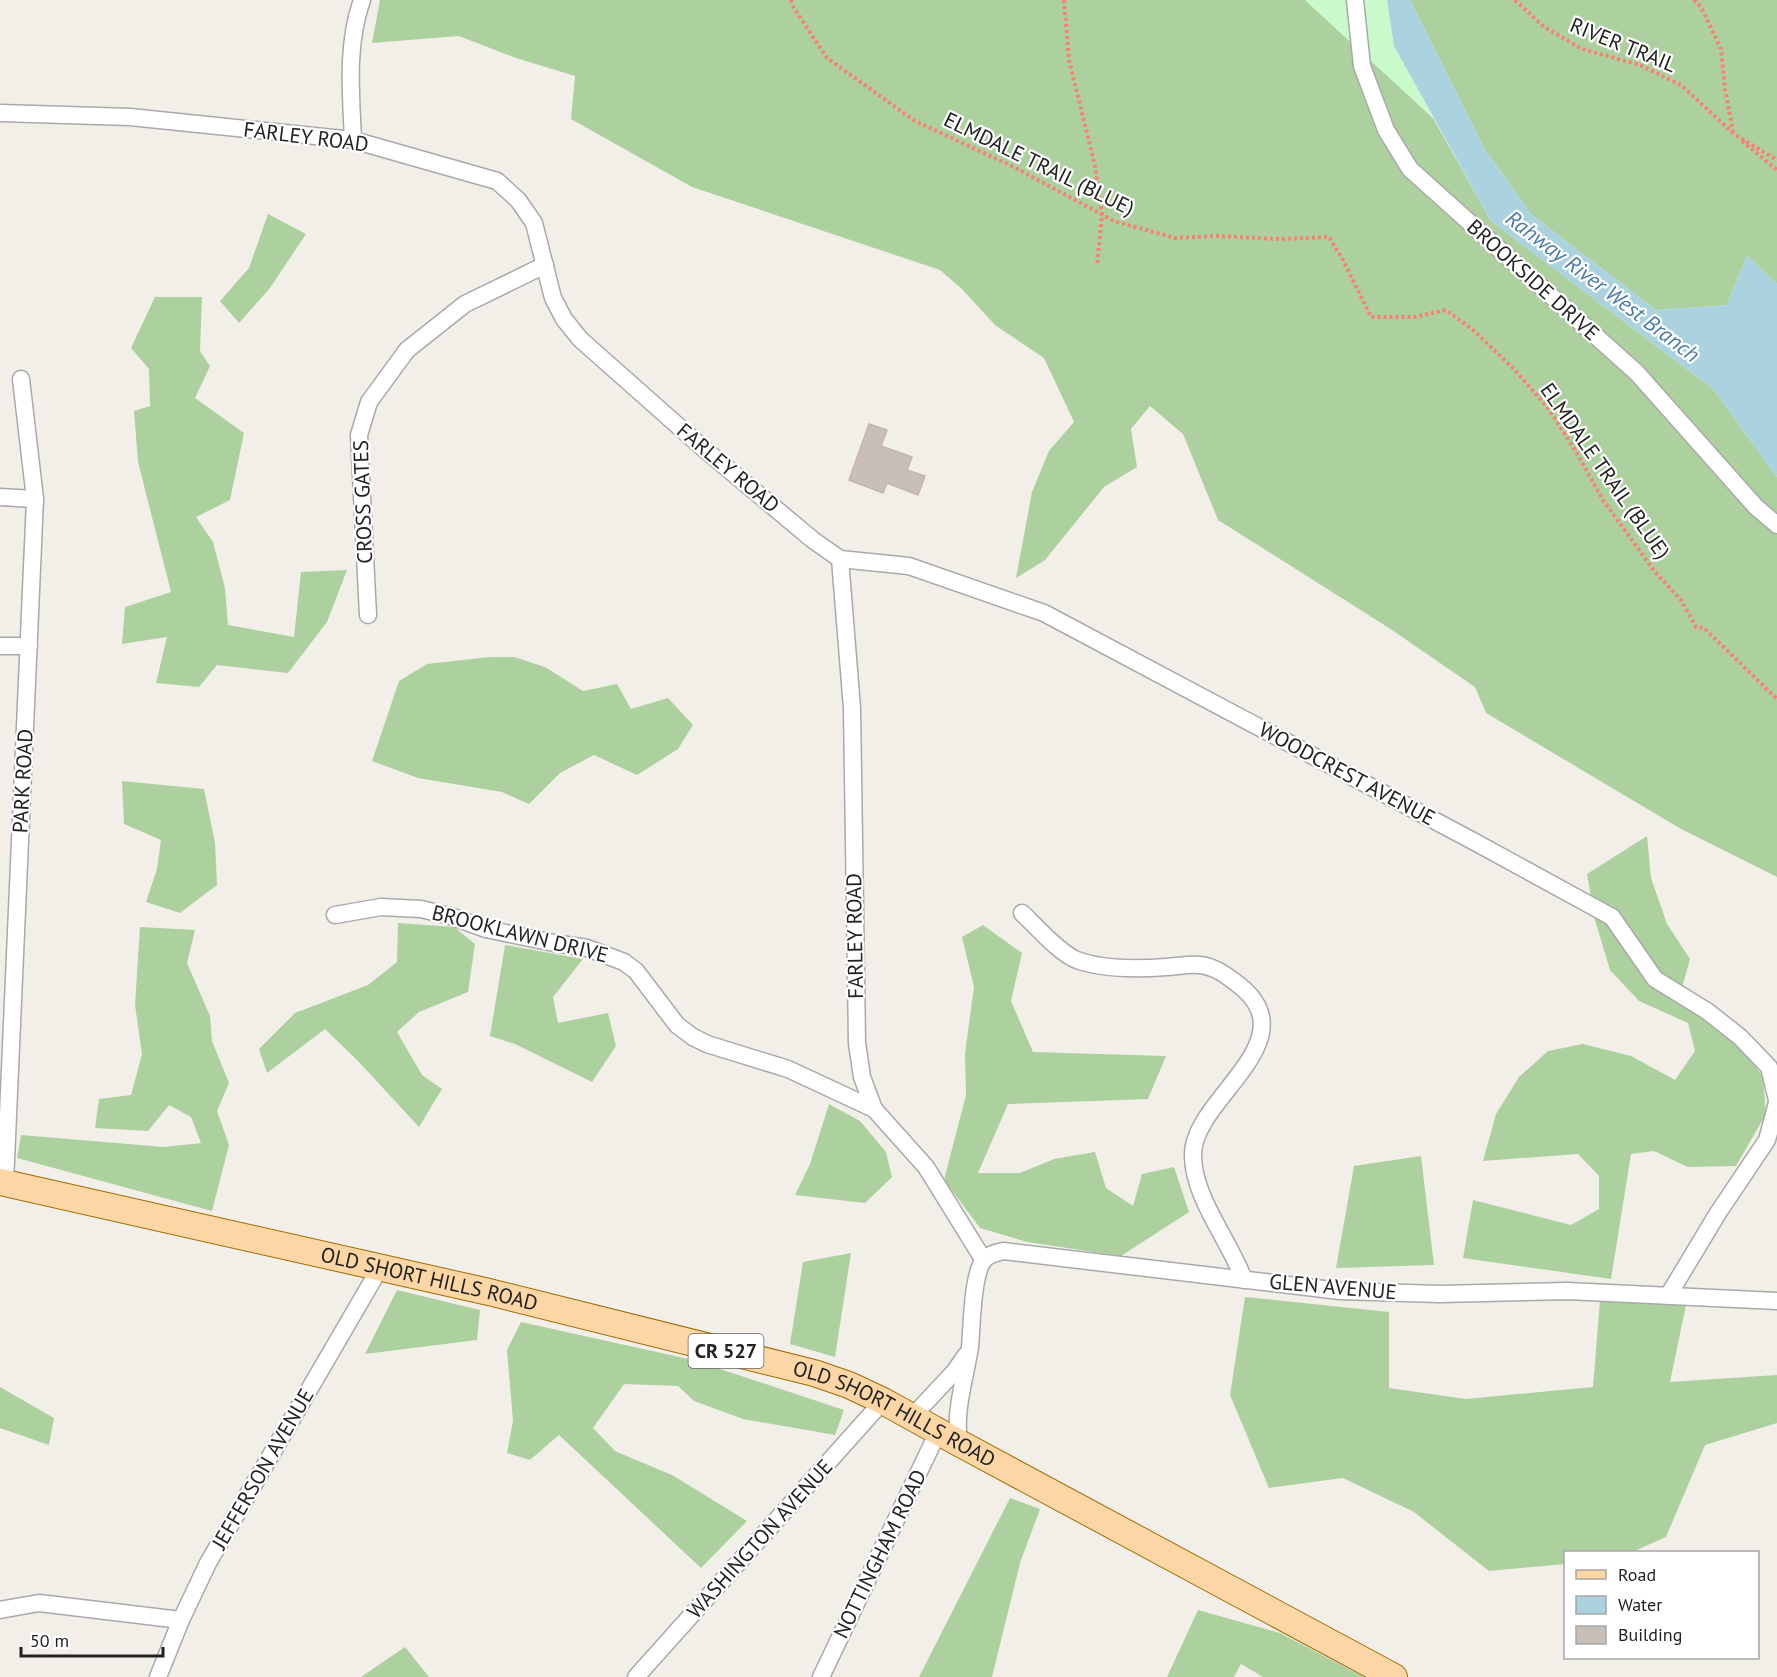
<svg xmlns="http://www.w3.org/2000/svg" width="1777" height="1677" font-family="'PT Sans',sans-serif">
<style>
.forest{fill:#add19e}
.park{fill:#c8facc}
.water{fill:#aad3df}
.building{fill:#c7bfb8;stroke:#c4b6ab;stroke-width:1.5}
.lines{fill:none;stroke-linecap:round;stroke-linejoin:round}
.street-casing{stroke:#a9a9a9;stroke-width:19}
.primary-casing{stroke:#a06b00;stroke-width:28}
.path{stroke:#fa8072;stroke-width:4;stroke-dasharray:3 3;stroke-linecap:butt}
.street{stroke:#fff;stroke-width:16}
.primary{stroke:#fcd6a4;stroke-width:26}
.labels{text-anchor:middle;stroke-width:4.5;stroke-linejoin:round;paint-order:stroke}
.shield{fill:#fff;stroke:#646464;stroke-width:1.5}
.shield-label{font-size:20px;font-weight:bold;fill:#222}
.street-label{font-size:21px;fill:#222;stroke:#fff}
.water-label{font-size:22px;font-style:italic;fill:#4a7aab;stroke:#fff}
</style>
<rect width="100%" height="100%" fill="#f2efe9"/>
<g class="forest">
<path d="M380,0H1305L1433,118L1491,221L1713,389L1777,477V877L1681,829L1486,713L1475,687L1389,628L1218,520L1183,434L1150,406L1131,429L1137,467L1104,487L1045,560L1016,578L1032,492L1049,451L1074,422L1044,358L995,325L962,289L940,270L692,187L571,119L575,76L516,58L459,36L372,43Z"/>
<path d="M1410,0H1777V284L1747,255L1727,305L1656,310L1532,215L1485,150Z"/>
<path d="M268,214L306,234L270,288L239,323L220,301L249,268Z"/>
<path d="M155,297H202L200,351L210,366L195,398L244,433L230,500L196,517L213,542L225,588L228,625L294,637L301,572L347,570L327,622L288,673L217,665L199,687L156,683L167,637L122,644L125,607L171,592L138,462L134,411L150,406L149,369L131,348Z"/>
<path d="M490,657H514L545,667L583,691L617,684L631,709L668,698L693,725L678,749L637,775L594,755L560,773L529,804L502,792L418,778L372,761L399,681L427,664Z"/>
<path d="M122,781L204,789L215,843L217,885L180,913L146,902L157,869L161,840L124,824Z"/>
<path d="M1647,836L1651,878L1667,924L1690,959L1678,1002L1739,1042L1763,1077L1766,1114L1736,1166L1688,1167L1654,1151L1631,1154L1611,1279L1463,1258L1473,1200L1571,1225L1599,1209V1176L1578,1154L1483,1161L1496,1114L1519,1077L1548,1051L1583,1044L1631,1056L1675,1080L1695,1051L1688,1023L1639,1001L1610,970L1595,920L1587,874Z"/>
<path d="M398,923L454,927L475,944L468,992L419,1012L397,1032L422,1075L442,1089L419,1127L358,1061L325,1029L267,1073L259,1049L295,1013L368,985L397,962Z"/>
<path d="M983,925L1022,953L1011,1001L1033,1052L1166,1056L1148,1099L1008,1104L978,1173H1020L1054,1159L1095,1152L1106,1188L1133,1206L1142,1174L1174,1167L1189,1212L1121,1256L1027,1242L980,1228L944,1180L966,1095L965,1053L974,987L962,937Z"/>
<path d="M140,927L195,930L187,963L210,1016L212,1041L229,1083L217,1111L229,1145L212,1211L17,1158L21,1135L164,1147L201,1143L191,1117L169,1105L148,1131L95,1128L99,1099L131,1095L142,1054L135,1005Z"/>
<path d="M505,945L583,959L553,997L558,1023L608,1013L616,1046L592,1082L515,1044L490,1036Z"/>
<path d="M829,1104L860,1121L886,1152L892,1177L865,1203L795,1195L810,1164Z"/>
<path d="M1421,1156L1434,1265L1336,1268L1354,1166Z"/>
<path d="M851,1253L835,1357L790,1344L803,1262Z"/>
<path d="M397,1290L480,1310L477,1340L365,1354Z"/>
<path d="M1245,1297L1389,1312V1388L1466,1399L1593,1387L1600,1301L1686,1305L1670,1382L1777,1375V1423L1705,1445L1666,1537L1632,1552H1566L1565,1564L1489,1571L1414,1512L1343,1478L1269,1488L1230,1395Z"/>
<path d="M521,1322L693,1360L844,1410L835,1435L743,1419L694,1401L678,1386L624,1384L593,1428L615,1451L672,1475L747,1521L701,1568L559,1435L530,1460L507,1453L513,1421L507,1350Z"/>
<path d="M0,1387L54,1418L49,1445L0,1428Z"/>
<path d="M1010,1498L1040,1509L1020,1563L992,1677H919Z"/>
<path d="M1198,1610L1280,1633L1364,1677H1263L1241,1664L1234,1677H1167Z"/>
<path d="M405,1647L429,1677H361Z"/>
</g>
<path class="park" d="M1305,0H1387L1394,46L1433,118Z"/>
<path class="water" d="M1387,0H1410L1485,150L1532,215L1656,310L1727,305L1747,255L1777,284V477L1713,389L1491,221L1394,46Z"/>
<path class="building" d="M869,424L887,430L881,446L912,457L907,470L925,476L918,495L887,483L883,493L849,480Z"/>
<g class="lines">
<g class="street-casing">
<g id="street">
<path d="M1355,0L1362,66L1386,130L1410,169L1637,373L1756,507L1777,525"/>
<path d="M0,113L130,117L353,140L497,181L518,200L534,223L553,298L564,319L580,339L703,448L813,540L840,559L852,708L857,1043L862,1077L874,1109L926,1167L983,1259"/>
<path d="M353,140C351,93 346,45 362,0"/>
<path d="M0,497L35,499"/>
<path d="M840,559L909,566L1044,613L1473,841L1612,917L1655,979L1707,1011L1740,1037L1769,1067L1777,1100"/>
<path d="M368,615L359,435L369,402L407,350L465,304L545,265"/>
<path d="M0,646H29"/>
<path d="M1022,913C1035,925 1060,954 1077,960C1103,970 1139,969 1167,967C1182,966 1198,962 1212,968C1221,971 1228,977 1235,982C1314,1039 1193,1098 1193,1154C1192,1196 1230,1241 1244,1280"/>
<path d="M335,915L381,907L421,909L450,916L486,929L554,943L587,948L624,962L636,971L677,1025L693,1037L707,1044L788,1069L874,1109"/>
<path d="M5,1183L35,499L21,379"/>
<path d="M1668,1296L1718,1213L1767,1140L1777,1103"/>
<path d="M912,1417L955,1371L966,1355"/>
<path d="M959,1443C954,1411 965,1379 970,1347C972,1326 972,1278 983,1261C987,1255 995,1253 1003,1251L1340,1291L1440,1294L1567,1291L1777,1301"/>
<path d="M0,1610L39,1603L181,1620"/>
<path d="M158,1677L181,1620L208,1563L380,1268"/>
<path d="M636,1677L883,1401"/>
<path d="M821,1677L938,1432"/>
</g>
</g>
<g class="primary-casing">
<g id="primary">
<path id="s1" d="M0,1182L489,1292L814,1373L849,1385L883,1401L959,1443L1394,1677"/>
</g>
</g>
<g class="path">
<path d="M791,0L792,5L827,58L915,121L1014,167L1114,221L1175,238L1217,236L1279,239L1329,237L1343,260L1371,317H1414L1446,310L1473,330L1513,368L1548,408L1575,450L1603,500L1655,572L1681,600L1696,627L1704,628L1777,699"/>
<path d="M1064,0L1069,60L1095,166L1102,215L1097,265"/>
<path d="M1515,0L1543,26L1582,49L1640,65L1681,85L1734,134L1777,160"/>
<path d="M1694,0L1701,7L1721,49L1725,89L1733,132"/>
<path d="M1742,141L1777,170"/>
</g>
<use href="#street" class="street"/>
<use href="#primary" class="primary"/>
</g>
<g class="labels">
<rect class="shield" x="688.5" y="1334" width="75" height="34" rx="4.5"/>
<g class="shield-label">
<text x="726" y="1358">CR 527</text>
</g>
<g class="street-label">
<text transform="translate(1623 45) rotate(22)" y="7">RIVER TRAIL</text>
<text transform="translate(306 137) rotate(7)" y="7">FARLEY ROAD</text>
<text transform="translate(1039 164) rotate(26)" y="7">ELMDALE TRAIL (BLUE)</text>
<text transform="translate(1533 280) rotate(42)" y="7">BROOKSIDE DRIVE</text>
<text transform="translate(728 468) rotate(40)" y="7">FARLEY ROAD</text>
<text transform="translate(1605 471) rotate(55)" y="7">ELMDALE TRAIL (BLUE)</text>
<text transform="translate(363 502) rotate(-92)" y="7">CROSS GATES</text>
<text transform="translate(1347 774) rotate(28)" y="7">WOODCREST AVENUE</text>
<text transform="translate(23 781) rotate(-87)" y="7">PARK ROAD</text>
<text transform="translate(520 934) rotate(14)" y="7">BROOKLAWN DRIVE</text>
<text transform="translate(855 936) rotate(-91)" y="7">FARLEY ROAD</text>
<text dy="7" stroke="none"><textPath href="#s1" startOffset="440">OLD SHORT HILLS ROAD</textPath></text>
<text transform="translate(1333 1287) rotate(5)" y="7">GLEN AVENUE</text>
<text dy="7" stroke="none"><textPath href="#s1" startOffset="926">OLD SHORT HILLS ROAD</textPath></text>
<text transform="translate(263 1469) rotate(-60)" y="7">JEFFERSON AVENUE</text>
<text transform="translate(760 1539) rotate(-48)" y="7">WASHINGTON AVENUE</text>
<text transform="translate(880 1554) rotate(-64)" y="7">NOTTINGHAM ROAD</text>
</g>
<g class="water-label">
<text transform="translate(1603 286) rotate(37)" y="8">Rahway River West Branch</text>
</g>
</g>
<rect x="1564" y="1551" width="195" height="108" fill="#ffffff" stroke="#a7a7a7" stroke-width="1.5"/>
<rect x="1576" y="1570" width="30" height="9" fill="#fcd6a4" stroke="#a7a7a7" stroke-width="1.5"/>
<text x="1618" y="1581" font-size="18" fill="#222222">Road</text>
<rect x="1576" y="1596" width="30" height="18" fill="#aad3df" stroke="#a7a7a7" stroke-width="1.5"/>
<text x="1618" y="1611" font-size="18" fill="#222222">Water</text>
<rect x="1576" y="1626" width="30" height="18" fill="#c7bfb8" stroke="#a7a7a7" stroke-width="1.5"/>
<text x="1618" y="1641" font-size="18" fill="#222222">Building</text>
<path d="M21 1647v9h142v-9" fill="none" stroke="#222222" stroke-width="3"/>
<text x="30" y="1647" font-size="18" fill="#222222" stroke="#ffffff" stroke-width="4.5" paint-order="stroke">50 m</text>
</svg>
